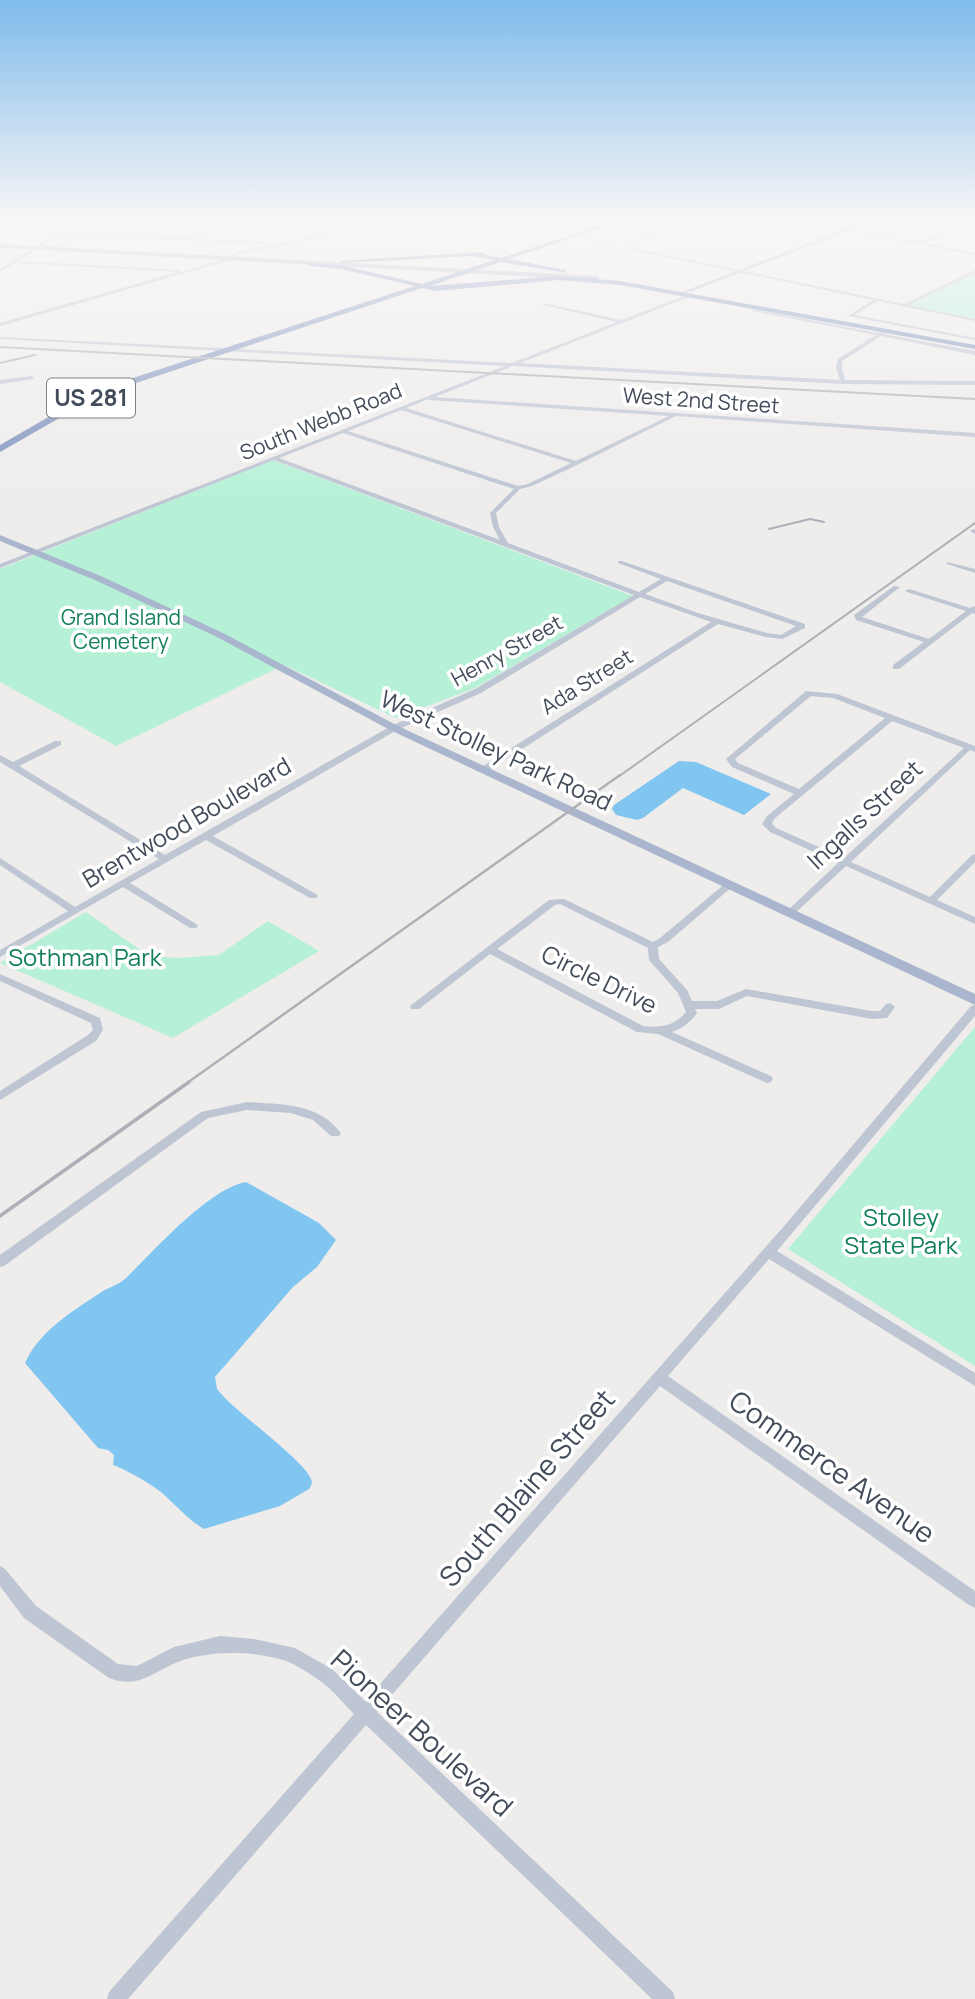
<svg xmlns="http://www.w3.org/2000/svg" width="975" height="1999" font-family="Manrope,sans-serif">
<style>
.green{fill:#b6f1d7}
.water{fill:#81c6f0}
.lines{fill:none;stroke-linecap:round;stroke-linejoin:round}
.minor{fill:#bec5d3;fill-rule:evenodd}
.major{fill:#a9b6cd;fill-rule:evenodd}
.highway{fill:#8094bf;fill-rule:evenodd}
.rail-far2{stroke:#aeb0b7;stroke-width:2}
.rail-far1{stroke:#aeb0b7;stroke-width:2.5}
.rail{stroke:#aeb0b7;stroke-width:3.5}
.labels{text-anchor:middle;stroke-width:7;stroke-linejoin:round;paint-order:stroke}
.far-street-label{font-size:21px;fill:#434c5a;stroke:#fff}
.far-park-label{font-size:21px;fill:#117f5a;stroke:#fff}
.shield{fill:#fff;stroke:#7b828c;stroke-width:2}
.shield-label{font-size:23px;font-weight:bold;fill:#434c5a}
.street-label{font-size:24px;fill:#434c5a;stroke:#fff}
.park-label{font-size:24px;fill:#117f5a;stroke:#fff}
.near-street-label{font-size:28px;fill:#434c5a;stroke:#fff}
</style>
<rect width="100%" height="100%" fill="#efecec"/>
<g class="green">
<path d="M975,273V319L909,305Z"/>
<path d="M273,460L633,596L475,688L396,718L284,665L116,746L0,682V569Z"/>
<path d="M86,912L149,956L179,958L219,955L268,921L319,951L173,1038L0,963Z"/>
<path d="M975,1027V1366L788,1249Z"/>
</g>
<g class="water">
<path d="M679,761L696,762L771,794L744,815L683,788L643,818L637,820L616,815L612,809L614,805Z"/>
<path d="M246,1182L319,1223L336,1240L317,1267L293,1287L215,1377L217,1389L225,1398C242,1416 304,1461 311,1479C313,1483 311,1486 309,1489L280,1506L204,1529C187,1519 176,1505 161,1492C151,1484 125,1469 113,1465L114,1455L108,1450L98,1448L25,1363C40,1330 73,1311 103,1291C110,1287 120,1284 126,1278C154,1251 208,1189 246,1182Z"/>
</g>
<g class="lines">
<g class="minor">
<path d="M241,220H247L188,238L264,242L279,245L368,220H374L281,247L247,251L231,258V260L0,326V323L178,272L15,263L0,272V269L55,234L0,231V229L186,238V236ZM60,234L264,244L271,246L246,249L229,256L228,258L181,272L179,270L18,261Z"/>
<path d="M500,220H507L619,245L617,246Z"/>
<path d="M593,220H606L543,227L541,226Z"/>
<path d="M692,220H697L629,244L626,243Z"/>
<path d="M735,220L763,223L784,220L763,225Z"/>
<path d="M793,220H801L880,235L910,225L941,227L947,221H975V223H948L936,238L924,243L975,253V255ZM910,227L939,229C925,247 905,240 885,236Z"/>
<path d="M628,247L904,304L975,270V273L909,305L975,319V321L878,301L854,315L975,338V340L848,316L873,300L627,249Z"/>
<path d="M692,293L694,295L520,363L840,380L836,368L838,359L876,335L752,311L754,309L879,333L884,331L886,332L884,334L975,351V355L881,336L842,361V368L845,380L975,381V385L843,384L513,366L435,397L975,433V437L676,416L579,464L532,486L520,489L496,513L499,527L508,543L639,592L661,579L618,563V561H622L805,624V628L782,639L766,637L718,624L489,770H483V766L711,622L640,597L481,693L397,730L213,836L316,894L318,896L316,898H310L206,840L130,883L196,924L198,926L196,928H190L123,887L0,957V950L68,911L0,865V858L75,907L159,859L0,762V755L13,762L55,741H61V745L19,766L165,855L391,726L475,689L634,595L274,460L0,568V564L505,366L0,339V337L512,363L617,322L543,305V303L622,320ZM429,399L430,400L669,416L576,461L406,408ZM401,410L571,463L528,484L518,486L348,431ZM343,433L514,489L490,513L493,527L500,540L279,458ZM667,581L796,626L781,635L767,633L698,613L645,594Z"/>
<path d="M32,376L34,379L0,384V380Z"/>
<path d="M973,529L975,530V534L970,531Z"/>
<path d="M947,562L975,569V573L947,564Z"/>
<path d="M894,586L900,587L862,617L929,639L966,611L907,592L905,591L909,589L970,608L975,606V614L972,613L899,669H893V665L924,642L856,620L854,615Z"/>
<path d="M806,691L837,694L975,746V752L970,750L851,862L930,897L972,855L975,854V862L937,900L975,917V924L846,866L793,915H787L785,913L787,911L838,863L770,832L762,824L767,816L794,794L732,767L726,759ZM811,696L833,698L885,718L799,789L738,763L735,759ZM892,721L964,748L844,858L776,828L772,824L774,819Z"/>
<path d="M730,881L735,884L733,886L668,942L658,947L659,959L687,990L692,1001H717L746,989L872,1011H880L886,1004L890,1003L895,1007L887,1018L872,1019L747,996L719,1009H695L697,1013C691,1022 683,1028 672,1032L771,1076L773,1079L771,1082L767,1083L658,1034L637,1032L490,954L419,1009H411L410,1006L549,900L564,899L653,942L660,938L727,882ZM560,904L648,948L649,960L678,993L686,1012C674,1026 661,1028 643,1026L497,949L555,905Z"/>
<path d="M0,974L100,1018L103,1030L96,1041L0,1100V1091L88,1035L93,1030L91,1023L0,981Z"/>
<path d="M975,1005V1016L777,1251L975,1373V1386L769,1259L668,1376L975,1591V1608L969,1605L660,1386L377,1712L673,1992L675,1999H652L366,1725L128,1999H107L109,1992L354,1714C343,1703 332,1689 319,1680C310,1674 297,1665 286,1661C254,1650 206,1650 175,1663C151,1674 137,1689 109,1678L24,1618L0,1586V1566L5,1569L36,1606L118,1664L137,1666L174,1647L220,1636L254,1639L295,1648L332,1669L365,1701L785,1225L971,1006Z"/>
<path d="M247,1102C281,1104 319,1103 341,1133L339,1136H331L313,1120L291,1113L247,1110L208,1118L4,1266L0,1267V1255L201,1112Z"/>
</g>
<g class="major">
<path d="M869,220H876L687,293L682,292Z"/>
<path d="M0,244L596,276L599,278L596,280L0,248Z"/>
<path d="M0,535L103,577L221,632L398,726L975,994V1005L390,730L215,636L97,581L0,541Z"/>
</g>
<path class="highway" d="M616,220H625L509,259L565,270L567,273L501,262L430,286L559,276L620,281L975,345V349L620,285L559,280L436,291L422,288L139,382L70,412L0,452V445L64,408L133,378L415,286L340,269L310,266L308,263L340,265L422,284L493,260L473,256L342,263L339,261L484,252L486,255L501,258Z"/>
<g class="rail-far2">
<path d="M0,347L975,399"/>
<path d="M0,363L35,355"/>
<path d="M769,529L810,519L824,522"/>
<path d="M618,777L975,523"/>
</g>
<path class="rail-far1" d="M187,1083L620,775"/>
<path class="rail" d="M0,1216L189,1082"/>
</g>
<linearGradient id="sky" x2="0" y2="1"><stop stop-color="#7fbbeb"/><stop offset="0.44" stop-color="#f8f6f6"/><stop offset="1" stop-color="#f8f6f6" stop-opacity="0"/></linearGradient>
<rect width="975" height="500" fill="url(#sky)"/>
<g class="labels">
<g class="far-street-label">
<text transform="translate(701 401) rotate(4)" y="7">West 2nd Street</text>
<text transform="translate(321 422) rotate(-22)" y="7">South Webb Road</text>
<text transform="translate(507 651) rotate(-29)" y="7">Henry Street</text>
<text transform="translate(587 682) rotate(-32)" y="7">Ada Street</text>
</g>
<g class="far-park-label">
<text x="121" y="625">Grand Island<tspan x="121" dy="24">Cemetery</tspan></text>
</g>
<rect class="shield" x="47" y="378.5" width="88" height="39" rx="5"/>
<g class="shield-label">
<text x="91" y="406">US 281</text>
</g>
<g class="street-label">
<text transform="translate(496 751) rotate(25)" y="8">West Stolley Park Road</text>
<text transform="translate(865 815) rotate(-43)" y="8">Ingalls Street</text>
<text transform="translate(187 823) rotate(-30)" y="8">Brentwood Boulevard</text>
<text transform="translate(599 980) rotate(26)" y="8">Circle Drive</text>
</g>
<g class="park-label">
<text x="85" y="966">Sothman Park</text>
<text x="901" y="1226">Stolley<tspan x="901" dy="28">State Park</tspan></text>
</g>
<g class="near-street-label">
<text transform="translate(832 1467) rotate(35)" y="10">Commerce Avenue</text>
<text transform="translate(527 1488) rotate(-49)" y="10">South Blaine Street</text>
<text transform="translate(422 1733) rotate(42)" y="10">Pioneer Boulevard</text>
</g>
</g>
</svg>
